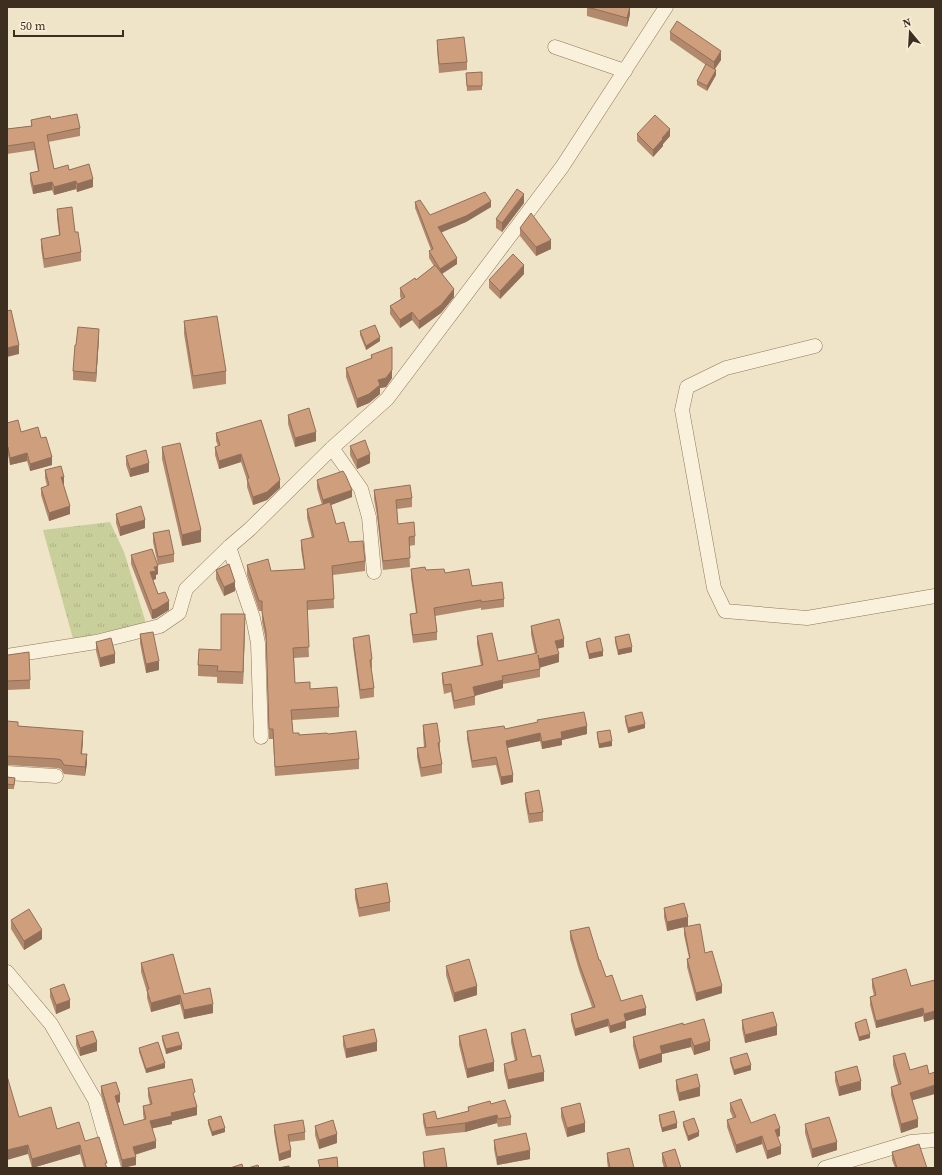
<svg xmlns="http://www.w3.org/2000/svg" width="942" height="1175" font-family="'Source Serif 4',serif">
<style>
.park{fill:url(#park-tufts)}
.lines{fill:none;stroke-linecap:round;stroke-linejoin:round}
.minor-casing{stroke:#8d765c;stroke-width:15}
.minor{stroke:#faf1dc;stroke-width:14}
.wall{fill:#b2896c}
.shaded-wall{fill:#916f58}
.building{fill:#cf9f7d;stroke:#916f58}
</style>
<defs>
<pattern id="park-tufts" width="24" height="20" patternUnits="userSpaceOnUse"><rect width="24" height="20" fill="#c9cf9b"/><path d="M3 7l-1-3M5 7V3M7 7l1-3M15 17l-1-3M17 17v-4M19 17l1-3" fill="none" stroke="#aeb285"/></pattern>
</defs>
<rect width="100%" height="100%" fill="#f0e4c8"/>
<path class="park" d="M110,522L124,552L146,623L73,639L43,530Z"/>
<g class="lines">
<g class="minor-casing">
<g id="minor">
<path d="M555,47L625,71"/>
<path d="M815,346L726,368L687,387L682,410L714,588L725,611L807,618L935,596"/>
<path d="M332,448L361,489L369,517L374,572"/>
<path d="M229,547L253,618L258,643L261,737"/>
<path d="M7,656L96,642L160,626L179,613L186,589L229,547L250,529L332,448L387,399L562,167L666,7"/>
<path d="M7,773L56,776"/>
<path d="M7,972L51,1024L95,1100L114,1168"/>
<path d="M825,1168L911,1142L935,1140"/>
</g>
</g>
<use href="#minor" class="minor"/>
</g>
<g class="wall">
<path d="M587,7H630V14L627,27L587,16Z"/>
<path d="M670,32L721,60L715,69L716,75L707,91L697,85V81L706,65L670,40Z"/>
<path d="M437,40L467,62V70L439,73L437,49Z"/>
<path d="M482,72V90L467,91L466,73Z"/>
<path d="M51,119L80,128V136L48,142L54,169L69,170L93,187L77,192L76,189L54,195L52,190L33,194L30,181V173L38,171L34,150L7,154V129L31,126V120Z"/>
<path d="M637,134L670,136L663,144V146L653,157L637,141Z"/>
<path d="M415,202L430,215L491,207L466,222L441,232L457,264L442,274L454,297L441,313L419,329L412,320L400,328L390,314V306L401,299L400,296V288L416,280L434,266L429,258V251L431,250L415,208Z"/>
<path d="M524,203L502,232L496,228V219Z"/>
<path d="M57,209L75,232L81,252V261L44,268L41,248V239L59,235L57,218Z"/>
<path d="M520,228L551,249L536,256L520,236Z"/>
<path d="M524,274L500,299L489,288V280Z"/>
<path d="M184,321L226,371V384L193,389L184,334Z"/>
<path d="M360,331L380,341L366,350L360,335Z"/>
<path d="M99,338L96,382L73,380V371L76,345Z"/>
<path d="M371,355L392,378L386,387L380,388V394L369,403L357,408L346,377V368L371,359Z"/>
<path d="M288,415L316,441L295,447L288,424Z"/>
<path d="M7,423L21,432L41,438L52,465L30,471L27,461L10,465L8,455Z"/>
<path d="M216,433L280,488L267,500L253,505L247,487V480L241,462L219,469L215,455V447L218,446L216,441Z"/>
<path d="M350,446L370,463L357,469L350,455Z"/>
<path d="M162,447L201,542L182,546L162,459Z"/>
<path d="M126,456L149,472L130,477L126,465Z"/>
<path d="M45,470L64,484L63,485L70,514L49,521L41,495V488L47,486L45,478Z"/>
<path d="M317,480L352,497L331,505L336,524L349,542L365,561V571L333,575L334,608L307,610L309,657L294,658L295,683L310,689L339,707V717L292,720L293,733L299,735L328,734L359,759V769L275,776L273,739H269L266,641L262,622V611H259L247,575V565L271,571L304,569L301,549V540L312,538L307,518V509L322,505L317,488Z"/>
<path d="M374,490L412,498V507L397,509L398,524L415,536V545L409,546L410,567L383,570L377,516L374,499Z"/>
<path d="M116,514L145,528L120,536L116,523Z"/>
<path d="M153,533L174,554V562L158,565L153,542Z"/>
<path d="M131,555L158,574L156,575V579L153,580L158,594L169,610L156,618L152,619L131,564Z"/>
<path d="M411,569L426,570L445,573L504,599V607L481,610V608L435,616L437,632V640L413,643L410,622V614L416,613L411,578Z"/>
<path d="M216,570L235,591L224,596L216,579Z"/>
<path d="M245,625L243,684L217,683V677L198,676V665L221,650Z"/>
<path d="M531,626L564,647L557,649L559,662L540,667V677L503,684V688L475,696V705L454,709L451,692L444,694L442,681V673L481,666L477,644V636L498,661L535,654L531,634Z"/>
<path d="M140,634L159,670L146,673L140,643Z"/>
<path d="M615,637L632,652L618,655L615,642Z"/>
<path d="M353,638L372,659V668H371L374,688V697L360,699L353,646Z"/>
<path d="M96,642L115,663L100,667L96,651Z"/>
<path d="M586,642L603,656L589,659L586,646Z"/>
<path d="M7,655L30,680V689L7,690Z"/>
<path d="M625,716L645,728L628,733L625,721Z"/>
<path d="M7,721L18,726L83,740L82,754L87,763L85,776L64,774L61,769L57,768L7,765Z"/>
<path d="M423,725L440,742V751L442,764V773L421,777L417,757V748L424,747L423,734Z"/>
<path d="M505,729L587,734L562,740V745L542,749L540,741L508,748L513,782L501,785L496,765L472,768L467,739V731Z"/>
<path d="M597,732L612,746L599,748L597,737Z"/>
<path d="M7,777L15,778L14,789H7Z"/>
<path d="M525,793L543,812V821L529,823L525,801Z"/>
<path d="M355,889L390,902V911L359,917L355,898Z"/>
<path d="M664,908L688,926L667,931L664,917Z"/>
<path d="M11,920L42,939L24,950L11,929Z"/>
<path d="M684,927L705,953L722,993L696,1001L687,967V959L689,958L684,935Z"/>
<path d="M570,931L599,960L606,977L621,1001L646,1015L626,1021V1028L610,1033L608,1026L575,1036L571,1021V1014L592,1007L579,970L570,939Z"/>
<path d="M141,963L184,994L213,1013L184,1019L180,1004L151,1012L147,998V992L141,972Z"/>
<path d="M446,966L477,995L454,1002L446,975Z"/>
<path d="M872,979L911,986L935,980L924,1022L923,1016L876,1028L870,1005V997L874,996L872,987Z"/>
<path d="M50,989L70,1008L56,1014L50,997Z"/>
<path d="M742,1020L777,1035L745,1043L742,1029Z"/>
<path d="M855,1023L870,1038L859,1041L855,1027Z"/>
<path d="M683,1025L710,1050L694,1055L691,1047L662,1054V1062L639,1069L633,1046V1037Z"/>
<path d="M511,1033L544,1081L508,1089L504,1072V1064L515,1061L511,1042Z"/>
<path d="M76,1036L97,1051L80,1056L76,1045Z"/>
<path d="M162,1036L182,1049L166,1054L162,1040Z"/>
<path d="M343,1036L377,1051L346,1058L343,1045Z"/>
<path d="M459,1036L494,1071L467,1078L459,1045Z"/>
<path d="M139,1048L165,1068L146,1073L139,1052Z"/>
<path d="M893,1056L910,1070L929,1074L912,1101L918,1127L901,1133L891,1095V1087L898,1084L893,1065Z"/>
<path d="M730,1058L751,1070L734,1075L730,1062Z"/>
<path d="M835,1072L861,1090L839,1096L835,1081Z"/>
<path d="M676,1080L700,1096L679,1101L676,1089Z"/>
<path d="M101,1086L120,1102L118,1103L124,1125L144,1120L143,1114V1106L150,1105L148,1096V1088L195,1100L197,1115L172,1121V1124L152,1128L156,1148L135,1155L136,1165L122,1168L101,1094Z"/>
<path d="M730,1103L751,1123L780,1136L778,1137L781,1154L767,1159L762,1144L736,1153L727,1127V1120L733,1118L730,1111Z"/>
<path d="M491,1104L511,1117V1125L498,1127L497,1123L465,1132L426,1136L423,1122V1114L437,1119L468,1111V1107Z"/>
<path d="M561,1108L585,1132L567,1137L561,1117Z"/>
<path d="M659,1115L677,1128L662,1132L659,1120Z"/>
<path d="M19,1117L57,1129L85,1141L107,1168H84L80,1154L32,1168L28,1154Z"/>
<path d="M208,1120L225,1132L212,1136L208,1124Z"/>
<path d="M683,1122L699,1136L688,1141L683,1126Z"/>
<path d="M805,1124L837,1150L812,1158L805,1133Z"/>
<path d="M274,1125L305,1132V1140L289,1142L291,1157L279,1161L274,1132Z"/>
<path d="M315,1126L337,1143L319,1149L315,1135Z"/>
<path d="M494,1140L530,1159L497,1165L494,1149Z"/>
<path d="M423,1152L447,1168H424L423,1160Z"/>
<path d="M892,1152L927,1168H895L892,1160Z"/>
<path d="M607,1153L634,1168H608L607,1161Z"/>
<path d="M662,1153L681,1168H664L662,1161Z"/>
</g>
<g class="shaded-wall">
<path d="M630,7V14L627,27V18Z"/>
<path d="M721,51V60L714,70V62Z"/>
<path d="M716,70V75L707,91V86Z"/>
<path d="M670,129V136L663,144V146L653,157V150L662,138Z"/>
<path d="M93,179V187L77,192V184Z"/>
<path d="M76,181V189L54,195V187Z"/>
<path d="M52,182V190L33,194V186Z"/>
<path d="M524,194V203L502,232V223Z"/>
<path d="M491,201V207L466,222L438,234V227Z"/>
<path d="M551,240V249L536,256V247Z"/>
<path d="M457,258V264L440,275V269Z"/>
<path d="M524,265V274L500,299V291Z"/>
<path d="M454,289V297L441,313L419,329V321Z"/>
<path d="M412,312V320L400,328V320Z"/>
<path d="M99,329V338L96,382V373Z"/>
<path d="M380,337V341L366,350V346Z"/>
<path d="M19,345V354L7,357V348Z"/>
<path d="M392,347V378L386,387L380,388V394L369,403L357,408V399Z"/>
<path d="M316,432V441L295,447V438Z"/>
<path d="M27,453V461L10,465V458Z"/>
<path d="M241,454V462L219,469V461Z"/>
<path d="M370,454V463L357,469V460Z"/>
<path d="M52,457V465L30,471V464Z"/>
<path d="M149,463V472L130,477V469Z"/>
<path d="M61,477H64V484L61,485Z"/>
<path d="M280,480V488L267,500L253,505V497Z"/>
<path d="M352,490V497L323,508V500Z"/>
<path d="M70,506V514L49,521V513Z"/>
<path d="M145,520V528L120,536V527Z"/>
<path d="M201,530V542L182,546V535Z"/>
<path d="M158,566V574L156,575V579L150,581V572L154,567Z"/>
<path d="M235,582V591L224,596V587Z"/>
<path d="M169,601V610L156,618L152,619V610Z"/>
<path d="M245,614V625L243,684V672Z"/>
<path d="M564,639V647L555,649V641Z"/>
<path d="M632,647V652L618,655V650Z"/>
<path d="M603,651V656L589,659V654Z"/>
<path d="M115,654V663L100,667V658Z"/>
<path d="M559,654V662L539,668V659Z"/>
<path d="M159,661V670L146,673V664Z"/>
<path d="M503,680V688L473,696V687Z"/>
<path d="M645,724V728L628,733V728Z"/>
<path d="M587,726V734L562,740V745L542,749V742L561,732Z"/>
<path d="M83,731V740L81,763V754Z"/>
<path d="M540,733V741L506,748V741Z"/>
<path d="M612,741V746L599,748V744Z"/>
<path d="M87,754V763L85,776V767Z"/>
<path d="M513,775V782L501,785V777Z"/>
<path d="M688,917V926L667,931V922Z"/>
<path d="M42,930V939L24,950V941Z"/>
<path d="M477,986V995L454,1002V993Z"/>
<path d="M722,986V993L696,1001V993Z"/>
<path d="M180,995V1004L151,1012V1003Z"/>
<path d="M70,1000V1008L56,1014V1005Z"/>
<path d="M213,1004V1013L184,1019V1010Z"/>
<path d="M646,1008V1015L626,1021V1028L610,1033V1026L624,1014Z"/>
<path d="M923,1008V1016L876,1028V1021Z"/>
<path d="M935,1011V1019L924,1022V1014Z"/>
<path d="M608,1019V1026L575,1036V1029Z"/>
<path d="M777,1026V1035L745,1043V1035Z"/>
<path d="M870,1034V1038L859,1041V1037Z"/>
<path d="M691,1038V1047L662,1054V1062L639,1069V1060L660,1046Z"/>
<path d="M710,1041V1050L694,1055V1046Z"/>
<path d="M97,1042V1051L80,1056V1048Z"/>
<path d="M377,1042V1051L346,1058V1049Z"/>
<path d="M182,1045V1049L166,1054V1049Z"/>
<path d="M494,1062V1071L467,1078V1069Z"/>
<path d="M165,1063V1068L146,1073V1069Z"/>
<path d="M751,1065V1070L734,1075V1070Z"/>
<path d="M544,1072V1081L508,1089V1080Z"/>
<path d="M861,1081V1090L839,1096V1087Z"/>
<path d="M935,1085V1094L910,1101V1093Z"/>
<path d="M700,1087V1096L679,1101V1093Z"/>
<path d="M120,1094V1102L115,1104V1096Z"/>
<path d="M197,1107V1115L172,1121V1124L150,1129V1121L171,1113Z"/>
<path d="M497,1115V1123L465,1132V1123Z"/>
<path d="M918,1119V1127L901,1133V1124Z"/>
<path d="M585,1123V1132L567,1137V1128Z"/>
<path d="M677,1123V1128L662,1132V1128Z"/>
<path d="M225,1128V1132L212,1136V1132Z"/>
<path d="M780,1128V1136L775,1138V1130Z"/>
<path d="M699,1132V1136L688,1141V1136Z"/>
<path d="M337,1134V1143L319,1149V1140Z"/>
<path d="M762,1136V1144L736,1153V1145Z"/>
<path d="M156,1141V1148L133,1155V1147Z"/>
<path d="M837,1142V1150L812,1158V1149Z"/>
<path d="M28,1145V1154L7,1160V1150Z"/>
<path d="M80,1145V1154L32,1168V1159Z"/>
<path d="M781,1146V1154L767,1159V1151Z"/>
<path d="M291,1150V1157L279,1161V1154Z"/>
<path d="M530,1150V1159L497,1165V1157Z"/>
<path d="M136,1157V1165L122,1168V1160Z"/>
</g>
<g class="building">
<path d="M587,7H630L627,18Z"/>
<path d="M677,21L721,51L714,62L670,32Z"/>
<path d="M464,37L467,62L439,64L437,40Z"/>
<path d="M706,64L716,70L707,86L697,81Z"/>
<path d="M482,72V86H467L466,73Z"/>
<path d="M77,114L80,128L47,135L54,169L68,165L69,170L89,164L93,179L77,184L76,181L54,187L52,182L33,186L30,173L39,171L34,142L7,146V129L32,126L31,120L50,116L51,119Z"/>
<path d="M655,115L670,129L662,138L663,139L653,150L637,134Z"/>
<path d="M517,189L524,194L502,223L496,219Z"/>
<path d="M485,192L491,201L466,216L438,227L457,258L440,269L429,251L433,249L415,202L420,200L430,215Z"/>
<path d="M72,207L75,232H78L81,252L44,259L41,239L60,235L57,209Z"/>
<path d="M531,213L551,240L536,247L520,228Z"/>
<path d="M513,254L524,265L500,291L489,280Z"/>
<path d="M435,265L454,289L441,305L419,321L412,312L400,320L390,306L405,297L400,288L415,278L416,280Z"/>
<path d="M11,310L19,345L7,348V311Z"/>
<path d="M217,316L226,371L193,376L184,321Z"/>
<path d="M375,325L380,337L366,346L360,331Z"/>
<path d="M78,327L99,329L96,373L73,371L75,345H76Z"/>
<path d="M392,347V370L386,378L378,380L380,385L369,394L357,399L346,368L372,358L371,355Z"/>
<path d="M309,408L316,432L295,438L288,415Z"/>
<path d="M18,420L21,432L38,427L41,438L46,437L52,457L30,464L27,453L10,458L8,447H7V423Z"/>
<path d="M261,420L280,480L267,492L253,497L247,479L249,478L241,454L219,461L215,447L220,445L216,433Z"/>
<path d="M365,440L370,454L357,460L350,446Z"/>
<path d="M180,443L201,530L182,535L162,447Z"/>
<path d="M146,450L149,463L130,469L126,456Z"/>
<path d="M61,466L64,477H61L70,506L49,513L41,488L49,485L45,470Z"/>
<path d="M343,471L346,476L352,490L323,500L317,480Z"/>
<path d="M410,485L412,498L396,500L398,524L414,522L415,536L409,537L410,558L383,561L377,507L374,490Z"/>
<path d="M330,502L336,524L344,522L349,542L363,541L365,561L332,566L334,599L307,601L309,647L293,648L295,683L310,682V689L337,687L339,707L291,710L293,733H299V735L327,733L328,734L356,731L359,759L275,767L273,729H269L266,632L262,612V601H259L247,565L268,559L271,571L305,569L301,540L314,537L307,509Z"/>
<path d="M141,506L145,520L120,527L116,514Z"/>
<path d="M169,530L174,554L158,557L153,533Z"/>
<path d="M152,549L158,566L154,567L156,571L150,572L158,594L165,592L169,601L156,609L152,610L131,555Z"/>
<path d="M229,564L235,582L224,587L216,570Z"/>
<path d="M425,567L426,570L444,569L445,573L469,569L472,586L502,582L504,599L481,602V600L434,608L437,632L413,635L410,614L417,613L411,569Z"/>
<path d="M221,614H245L243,672L217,671L218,666L198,665L199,649L221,650Z"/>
<path d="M559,619L564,639L555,641L559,654L539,659L538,655L540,669L502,676L503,680L473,687L475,696L454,701L451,684L444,685L442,673L483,665L477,636L492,633L498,661L537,653L531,626Z"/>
<path d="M153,632L159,661L146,664L140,634Z"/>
<path d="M629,634L632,647L618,650L615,637Z"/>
<path d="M369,635L372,659L370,660L374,688L360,690L353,638Z"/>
<path d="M111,638L115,654L100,658L96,642Z"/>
<path d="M600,638L603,651L589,654L586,642Z"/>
<path d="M29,652L30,680L7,681V655H8Z"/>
<path d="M584,712L587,726L561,732L562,738L542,742L540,733L506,741L513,775L501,777L496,757L472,761L467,731L504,726L505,729L538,722L537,720Z"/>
<path d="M642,712L645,724L628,728L625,716Z"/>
<path d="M7,721L18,722V726L83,731L81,754H87L85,767L64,765L61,760L57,759L7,756Z"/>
<path d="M437,723L440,742L438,743L442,764L421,768L417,748L426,747L423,725Z"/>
<path d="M610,730L612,741L599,744L597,732Z"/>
<path d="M7,777L15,778L14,785L7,784Z"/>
<path d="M539,790L543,812L529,814L525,793Z"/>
<path d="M387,883L390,902L359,908L355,889Z"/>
<path d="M684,903L688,917L667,922L664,908Z"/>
<path d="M29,909L42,930L24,941L11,920Z"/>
<path d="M700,924L705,953L712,951L722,986L696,993L687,959L690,958L684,927Z"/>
<path d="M589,927L599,960H600L606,977L612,975L621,1001L642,995L646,1008L624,1014L626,1021L610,1026L608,1019L575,1029L571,1014L595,1007L579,963L570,931Z"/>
<path d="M173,954L184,994L210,988L213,1004L184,1010L180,995L151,1003L147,990L149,989L141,963Z"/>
<path d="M469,959L477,986L454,993L446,966Z"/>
<path d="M906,969L911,986L935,980V1011L924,1014L923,1008L876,1021L870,997L876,995L872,979Z"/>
<path d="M64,984L70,1000L56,1005L50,989Z"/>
<path d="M773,1012L777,1026L745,1035L742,1020Z"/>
<path d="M704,1019L710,1041L694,1046L691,1038L660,1046L662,1053L639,1060L633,1037L683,1023V1025Z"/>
<path d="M866,1019L870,1034L859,1037L855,1023Z"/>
<path d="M374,1029L377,1042L346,1049L343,1036Z"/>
<path d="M486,1029L494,1062L467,1069L459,1036Z"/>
<path d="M525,1029L532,1057L540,1055L544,1072L508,1080L504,1064L517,1060L511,1033Z"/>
<path d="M93,1031L97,1042L80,1048L76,1036Z"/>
<path d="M178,1032L182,1045L166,1049L162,1036Z"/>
<path d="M158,1042L165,1063L146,1069L139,1048Z"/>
<path d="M747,1053L751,1065L734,1070L730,1058Z"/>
<path d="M905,1053L910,1070L927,1065L929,1074L935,1072V1085L910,1093L918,1119L901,1124L891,1087L901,1084L893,1056Z"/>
<path d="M857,1066L861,1081L839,1087L835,1072Z"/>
<path d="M697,1074L700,1087L679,1093L676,1080Z"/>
<path d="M7,1076L19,1117L51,1107L57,1129L79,1122L85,1141L99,1137L107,1163H105L107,1168H86L80,1145L32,1159L28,1145L7,1150Z"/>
<path d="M192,1079L195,1092L193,1093L197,1107L171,1113L172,1116L150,1121L156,1141L133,1147L136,1157L122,1160L101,1086L116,1082L120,1094L115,1096L124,1125L146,1119L143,1106L152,1104L148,1088Z"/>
<path d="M741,1099L751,1123L775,1114L780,1128L775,1130L781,1146L767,1151L762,1136L736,1145L727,1120L736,1117L730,1103Z"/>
<path d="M505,1100L511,1117L498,1119L497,1115L465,1123L426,1128L423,1114L435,1111L437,1119L469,1111L468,1107L490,1101L491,1104Z"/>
<path d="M580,1103L585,1123L567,1128L561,1108Z"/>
<path d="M674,1111L677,1123L662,1128L659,1115Z"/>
<path d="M221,1116L225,1128L212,1132L208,1120Z"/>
<path d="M829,1117L837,1142L812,1149L805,1124Z"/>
<path d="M694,1118L699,1132L688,1136L683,1122Z"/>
<path d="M303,1120L305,1132L288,1135L291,1150L279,1154L274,1125Z"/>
<path d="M333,1120L337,1134L319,1140L315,1126Z"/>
<path d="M526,1133L530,1150L497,1157L494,1140Z"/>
<path d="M919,1144L927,1168H897L892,1152Z"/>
<path d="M444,1148L447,1168H425L423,1152Z"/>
<path d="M629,1148L634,1168H610L607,1153Z"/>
<path d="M675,1149L681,1168H667L662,1153Z"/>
<path d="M337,1157L338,1168H320L318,1160Z"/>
<path d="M242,1164L243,1168H230Z"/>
<path d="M258,1165L259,1168H248Z"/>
<path d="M289,1166V1168H278Z"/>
</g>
<rect width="942" height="1175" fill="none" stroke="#3d2e20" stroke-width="16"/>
<g transform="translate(910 32) rotate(342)" stroke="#f7eed8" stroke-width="3" paint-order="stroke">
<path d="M0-3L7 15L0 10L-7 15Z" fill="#3d2e20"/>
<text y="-6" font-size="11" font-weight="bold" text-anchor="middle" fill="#3d2e20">N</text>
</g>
<path d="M14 30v6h109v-6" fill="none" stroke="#3d2e20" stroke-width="2"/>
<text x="20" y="30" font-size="12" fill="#3d2e20" stroke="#f7eed8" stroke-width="3" paint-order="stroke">50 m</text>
</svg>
